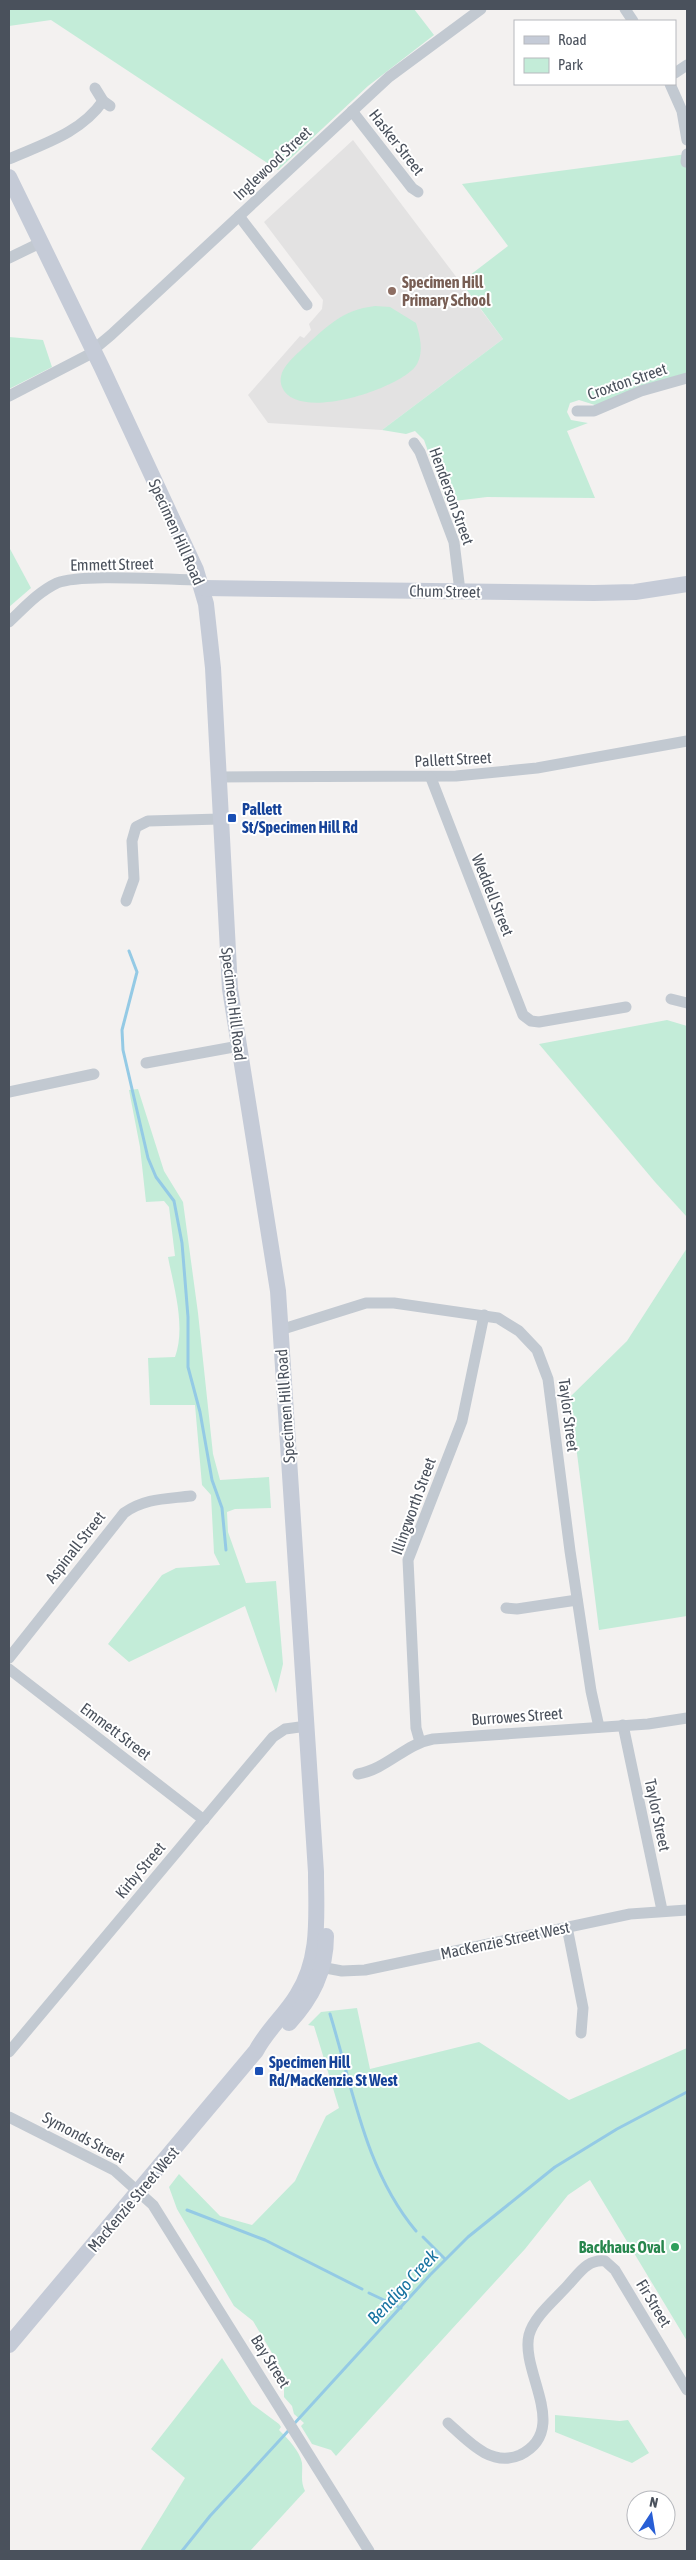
<svg xmlns="http://www.w3.org/2000/svg" width="696" height="2560" font-family="'Asap Condensed',sans-serif">
<style>
.education{fill:#e3e2e2}
.green{fill:#c3ecd8}
.lines{fill:none;stroke-linecap:round;stroke-linejoin:round}
.stream{stroke:#94cae5;stroke-width:3}
.street{stroke:#c2c9d1;stroke-width:11}
.secondary{stroke:#c5cbd7;stroke-width:16}
.education-dot{fill:#8d6e63;stroke:#fff;stroke-width:2}
.transit-dot{fill:#1a4fb4;stroke:#fff;stroke-width:2}
.leisure-dot{fill:#2e9e5b;stroke:#fff;stroke-width:2}
.labels{text-anchor:middle;stroke-width:4;stroke-linejoin:round;paint-order:stroke}
.street-label{font-size:16px;fill:#4a515c;stroke:#fff}
.education-label{font-size:16px;font-weight:bold;fill:#785e54;stroke:#fff;text-anchor:start}
.transit-label{font-size:16px;font-weight:bold;fill:#164399;stroke:#fff;text-anchor:start}
.leisure-label{font-size:16px;font-weight:bold;fill:#27864d;stroke:#fff;text-anchor:end}
.water-label{font-size:18px;font-style:italic;fill:#1873a1;stroke:#fff}
</style>
<rect width="100%" height="100%" fill="#f3f1f0"/>
<path class="education" d="M353,140L503,339L382,430L268,423L248,395L300,336L304,338L311,330L309,324L322,309L323,300L264,222Z"/>
<g class="green">
<path d="M9,9H414L434,35L368,86L278,170L51,20L9,26Z"/>
<path d="M687,154V374L595,405L579,400L570,403L567,412L571,420L588,423L567,431L595,498L487,497L446,502L424,440L415,431L406,434L382,430L503,339L461,282L508,246L462,184Z"/>
<path d="M375,306L390,307L416,323C420,336 424,352 417,364C405,387 297,424 282,387C276,371 292,359 302,349C327,327 341,310 375,306Z"/>
<path d="M9,337L43,340L52,367L9,389Z"/>
<path d="M9,547L31,588L9,607Z"/>
<path d="M667,1020L687,1026V1217L655,1182L539,1044Z"/>
<path d="M138,1089L164,1171L183,1202L198,1313L213,1454L220,1480L269,1477L271,1508L235,1509L227,1512L228,1532L246,1583L276,1581L283,1664L276,1693L245,1606L129,1662L108,1644L162,1575L176,1568L220,1565L214,1553L211,1495L202,1485L195,1405H150L148,1358L175,1357C186,1327 174,1288 168,1257L175,1256L169,1207L164,1201L146,1202L140,1147L129,1090Z"/>
<path d="M687,1248V1616L599,1630L570,1397L627,1341Z"/>
<path d="M357,2008L370,2069L479,2042L569,2100L687,2048V2341L590,2180L568,2195L525,2249L336,2456L331,2450L312,2444L301,2426L304,2423L294,2414L292,2406L284,2397V2373L253,2321L234,2306L177,2209L169,2187L179,2174L220,2216L252,2225L295,2181L326,2116L339,2108L314,2026L308,2025L321,2012Z"/>
<path d="M222,2358L252,2404L279,2424L281,2427L279,2430C287,2438 300,2451 302,2463C303,2473 300,2481 305,2491L250,2551H140L185,2478L151,2449Z"/>
<path d="M555,2415L620,2421L628,2420L649,2453L632,2463L555,2432Z"/>
</g>
<g class="lines">
<g class="stream">
<path d="M129,951L137,972L122,1030L123,1050L148,1158L156,1177L174,1201L182,1243L188,1317V1367L200,1412L212,1480L222,1508L226,1550"/>
<path d="M330,2014C353,2089 365,2170 416,2231"/>
<path d="M187,2210L265,2240L362,2289"/>
<path d="M423,2237L445,2259"/>
<path d="M369,2293L401,2308"/>
<path d="M293,2425L430,2275L468,2237L555,2167L617,2129L687,2092"/>
<path d="M182,2551L210,2516L289,2430"/>
</g>
<g class="street">
<path d="M625,9L633,21"/>
<path d="M675,73L687,65"/>
<path d="M670,84L682,111L687,140"/>
<path d="M95,88L103,101L110,106"/>
<path d="M352,111L412,188L418,192"/>
<path d="M9,159C43,144 81,133 103,101"/>
<path d="M686,162L687,154"/>
<path d="M239,216L307,305"/>
<path d="M9,258L40,243"/>
<path d="M93,350L111,335L389,77L481,9"/>
<path d="M9,396L94,352"/>
<path d="M577,411H594L641,391L687,378"/>
<path d="M414,443L420,452L454,542L460,591"/>
<path d="M9,622C24,608 38,592 57,583C80,573 170,580 200,580"/>
<path d="M218,777L456,776L537,768L687,741"/>
<path d="M431,778L523,1015L531,1021L539,1022L626,1007"/>
<path d="M126,901L134,879L132,841L136,827L148,821L220,819"/>
<path d="M671,999L687,1003"/>
<path d="M146,1063L239,1046"/>
<path d="M9,1092L94,1074"/>
<path d="M280,1330L366,1303H394L498,1318L519,1331L537,1350L548,1379L570,1551L591,1691L599,1727"/>
<path d="M506,1608L517,1609L577,1600"/>
<path d="M9,1658L124,1513C145,1498 166,1499 191,1496"/>
<path d="M9,1669L204,1820"/>
<path d="M623,1725L662,1910"/>
<path d="M420,1742L416,1728L408,1560L462,1421L484,1315"/>
<path d="M358,1774C387,1769 405,1744 433,1739L648,1724L687,1718"/>
<path d="M567,1927L583,2008L581,2033"/>
<path d="M315,1966L342,1971L365,1970L630,1914L687,1910"/>
<path d="M9,2052L273,1737L285,1729L307,1726"/>
<path d="M9,2117L114,2170L153,2205L369,2551"/>
<path d="M448,2423C467,2440 491,2468 520,2455C571,2430 520,2372 529,2335C534,2316 556,2299 569,2284C580,2272 588,2259 605,2261L615,2270L687,2390"/>
</g>
<g class="secondary">
<path d="M9,177L102,368L196,570L206,604L213,668L230,989L278,1291L316,1872C316,1914 321,1958 297,1995C285,2015 267,2030 256,2051L9,2345"/>
<path d="M203,588L594,593L635,592L687,584"/>
<path d="M289,2023C312,1998 326,1971 326,1936"/>
</g>
</g>
<circle class="education-dot" cx="392" cy="291" r="5"/>
<g class="transit-dot">
<rect x="227" y="813" width="10" height="10" rx="2.5"/>
<rect x="254" y="2066" width="10" height="10" rx="2.5"/>
</g>
<circle class="leisure-dot" cx="675" cy="2247" r="5"/>
<g class="labels">
<g class="street-label">
<text transform="translate(397 142) rotate(52)" y="6">Hasker Street</text>
<text transform="translate(272 163) rotate(-43)" y="6">Inglewood Street</text>
<text transform="translate(627 381) rotate(-19)" y="6">Croxton Street</text>
<text transform="translate(452 496) rotate(70)" y="6">Henderson Street</text>
<text transform="translate(177 532) rotate(66)" y="6">Specimen Hill Road</text>
<text transform="translate(112 564) rotate(-1)" y="6">Emmett Street</text>
<text transform="translate(445 591) rotate(1)" y="6">Chum Street</text>
<text transform="translate(453 759) rotate(-3)" y="6">Pallett Street</text>
<text transform="translate(493 895) rotate(68)" y="6">Weddell Street</text>
<text transform="translate(234 1004) rotate(83)" y="6">Specimen Hill Road</text>
<text transform="translate(285 1406) rotate(-94)" y="6">Specimen Hill Road</text>
<text transform="translate(569 1415) rotate(83)" y="6">Taylor Street</text>
<text transform="translate(413 1506) rotate(-70)" y="6">Illingworth Street</text>
<text transform="translate(75 1547) rotate(-52)" y="6">Aspinall Street</text>
<text transform="translate(517 1716) rotate(-4)" y="6">Burrowes Street</text>
<text transform="translate(116 1731) rotate(37)" y="6">Emmett Street</text>
<text transform="translate(658 1815) rotate(78)" y="6">Taylor Street</text>
<text transform="translate(140 1870) rotate(-50)" y="6">Kirby Street</text>
<text transform="translate(505 1940) rotate(-12)" y="6">MacKenzie Street West</text>
<text transform="translate(84 2137) rotate(28)" y="6">Symonds Street</text>
<text transform="translate(133 2199) rotate(-50)" y="6">MacKenzie Street West</text>
<text transform="translate(654 2303) rotate(59)" y="6">Fir Street</text>
<text transform="translate(271 2361) rotate(58)" y="6">Bay Street</text>
</g>
<g class="education-label">
<text x="402" y="288">Specimen Hill<tspan x="402" dy="18">Primary School</tspan></text>
</g>
<g class="transit-label">
<text x="242" y="815">Pallett<tspan x="242" dy="18">St/Specimen Hill Rd</tspan></text>
<text x="269" y="2068">Specimen Hill<tspan x="269" dy="18">Rd/MacKenzie St West</tspan></text>
</g>
<g class="leisure-label">
<text x="665" y="2253">Backhaus Oval</text>
</g>
<g class="water-label">
<text transform="translate(403 2287) rotate(-47)" y="6">Bendigo Creek</text>
</g>
</g>
<rect width="696" height="2560" fill="none" stroke="#4a515c" stroke-width="20"/>
<rect x="514" y="20" width="162" height="65" fill="#ffffff" stroke="#b7b9be"/>
<rect x="524" y="36" width="25" height="8" fill="#c5cbd7" stroke="#b7b9be"/>
<text x="558" y="45" font-size="15" fill="#4a515c">Road</text>
<rect x="524" y="58" width="25" height="15" fill="#c3ecd8" stroke="#b7b9be"/>
<text x="558" y="70" font-size="15" fill="#4a515c">Park</text>
<g transform="translate(651 2515) rotate(12)"><circle r="24" fill="#ffffff" stroke="#b7b9be"/>
<path d="M0-4L9 19L0 12L-9 19Z" fill="#285ed5"/>
<text y="-8" font-size="14" font-weight="bold" text-anchor="middle" fill="#4a515c">N</text>
</g>
</svg>
